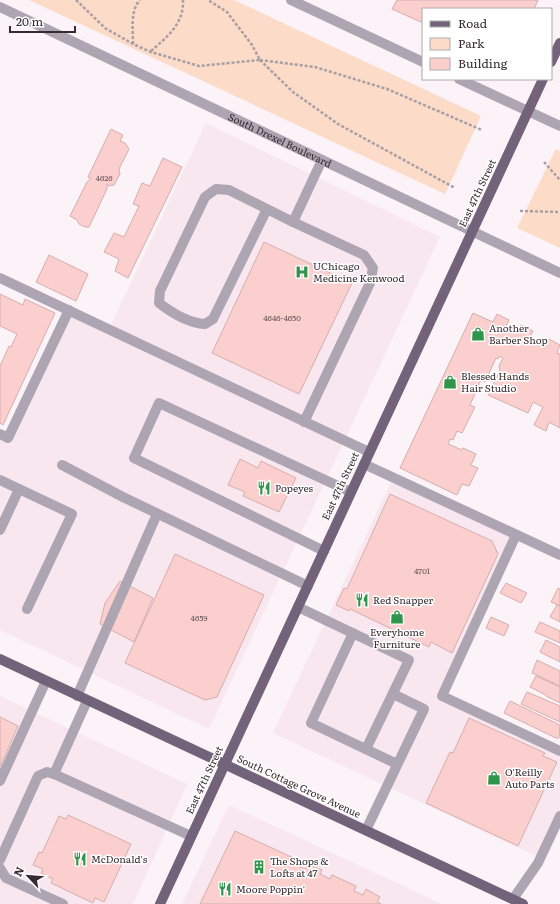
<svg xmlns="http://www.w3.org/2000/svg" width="560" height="904" font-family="Literata,serif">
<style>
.built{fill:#f9e7f0}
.green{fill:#fcdbc8}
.building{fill:#facfce;stroke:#d5aead}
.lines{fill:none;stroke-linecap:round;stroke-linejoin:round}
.path{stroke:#a89ea3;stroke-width:2.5;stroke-dasharray:3 2;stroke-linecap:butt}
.minor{stroke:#aea5b3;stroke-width:10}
.major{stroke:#73637a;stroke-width:10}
.labels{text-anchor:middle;stroke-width:3;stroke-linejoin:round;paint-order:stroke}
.number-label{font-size:8px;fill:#685358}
.street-label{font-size:10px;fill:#372a30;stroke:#fff}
.poi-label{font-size:10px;fill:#372a30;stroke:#fff;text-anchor:start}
</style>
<rect width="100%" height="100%" fill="#fbf3f7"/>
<g class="built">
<path d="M206,123L440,237L209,729L0,630V434L8,438L69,310L109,329Z"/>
<path d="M393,478L514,535L439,697L560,753V812L538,857L273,733Z"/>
<path d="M0,696L187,784L133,904H0Z"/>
<path d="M229,805L442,904H182Z"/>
</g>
<g class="green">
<path d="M29,0H234L481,116L445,194Z"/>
<path d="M556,149L560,151V248L517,228Z"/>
</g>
<g class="building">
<path d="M397,0H538L534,9H423V23L392,9Z"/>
<path d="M111,129L123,135L120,141L125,143L129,149L119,169L120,174L114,185L109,186L107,184V189L89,227H85L79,224L77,220L70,216L87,182L91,178L88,177Z"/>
<path d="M163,158L182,167L128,278L115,271L119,259L104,252L114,233L124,237L139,206L133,204L142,183L150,186Z"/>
<path d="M264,242L352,283L299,394L212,353Z"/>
<path d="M49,255L88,274L76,301L36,282Z"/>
<path d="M0,294L23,305L25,299L55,313L3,425L0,423V366L9,346L11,347L17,334L0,326Z"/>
<path d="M473,313L493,322L497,314L509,320L505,328L516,333L521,325L533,331L528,340L545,348L549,339L560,345L557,353L560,354V428L549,422L546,431L534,425L543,407L533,402L528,413L488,395L500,370L499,366L503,358L500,356L498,359L496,358L485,382L481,380L470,405L475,407L462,433L457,431L453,440L450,439L448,444L462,450L463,448L476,454L471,465L478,468L469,486L462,484L457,495L400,468Z"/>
<path d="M240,459L258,468L261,461L296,478L279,512L243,496L245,492L228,485Z"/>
<path d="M390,494L492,541L498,554L452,653L431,642L429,647L350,609L349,611L336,605L344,588L347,589Z"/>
<path d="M175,554L264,595L217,697L205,700L125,663Z"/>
<path d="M120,581L153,598L134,642L100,624L105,603Z"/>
<path d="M506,583L527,593L521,603L500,593Z"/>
<path d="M558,588L560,589V606L551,602Z"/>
<path d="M557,605L560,606V622L550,617Z"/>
<path d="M491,617L509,625L504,636L486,628Z"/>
<path d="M540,622L560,631V643L535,632Z"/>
<path d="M546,640L560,647V662L540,652Z"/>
<path d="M537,660L560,671V686L532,673Z"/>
<path d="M536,676L560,687V703L546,696V695L530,687Z"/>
<path d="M527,692L560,706V722L521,704Z"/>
<path d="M510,701L560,725L559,738H556L504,713Z"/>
<path d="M0,717L18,726L0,767Z"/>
<path d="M469,718L545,753L543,756L557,762L518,846L426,803L450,752L453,753Z"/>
<path d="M68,815L131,844L104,902L95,898L93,903L51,883L53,879L41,873L43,869L33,865L39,852L42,853L59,816L66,819Z"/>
<path d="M235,831L298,860L296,865L305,869L308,864L322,870L320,874L330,879L332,875L356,886L354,891L363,895L366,889L380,897L377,902L381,904H200Z"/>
</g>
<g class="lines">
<g class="path">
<path d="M76,0L105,28L133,44L151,52L199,66L260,60L252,45L227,12L208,0"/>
<path d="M133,44C133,29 130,11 140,0"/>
<path d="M151,51C167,37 184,24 183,0"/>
<path d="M260,60L293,92L338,124L455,188"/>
<path d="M260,60L315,67L387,89L482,130"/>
<path d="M544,162L560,180"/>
<path d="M520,211L560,212"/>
</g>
<g class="minor">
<path d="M291,0L423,62"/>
<path id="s1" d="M0,7L560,273"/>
<path d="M459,79L560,126"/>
<path d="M267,209L213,319L205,324C189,323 172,313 159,303L160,291L205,197L216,189L229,190L293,222L322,160"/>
<path d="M293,222L364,255L373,268L370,283L304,422"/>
<path d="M0,278L369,452"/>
<path d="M0,434L8,438L69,310"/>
<path d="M364,464L560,555"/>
<path d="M62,465L123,497L308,586"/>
<path d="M0,480L72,514L27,609"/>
<path d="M0,530L19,489"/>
<path d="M516,535L442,696L560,751"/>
<path d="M324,551L134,458L159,403L351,492"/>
<path d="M298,607L409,660L366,749"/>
<path d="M353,633L311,723L397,764"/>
<path d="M77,696L157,514"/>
<path d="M54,774L87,701"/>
<path d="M0,781L46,681"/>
<path d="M366,830L424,709L393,694"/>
<path d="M0,860L38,776L47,772L54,774L191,836"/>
<path d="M0,868L6,878L63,904"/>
<path d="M513,899L538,863L560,816"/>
</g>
<g class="major">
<path d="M551,62L560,43"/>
<path d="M0,659L523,904"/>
<path d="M160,904L543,79"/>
</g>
</g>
<defs>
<g id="hospital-bare" transform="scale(1.08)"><path d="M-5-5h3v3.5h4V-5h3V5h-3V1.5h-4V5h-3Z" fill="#2f954b" stroke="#fff" stroke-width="2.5" paint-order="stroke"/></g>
<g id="shop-bare" transform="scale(1.08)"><path d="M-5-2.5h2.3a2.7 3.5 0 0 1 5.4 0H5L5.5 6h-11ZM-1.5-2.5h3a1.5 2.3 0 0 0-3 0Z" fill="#2f954b" stroke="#fff" stroke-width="2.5" paint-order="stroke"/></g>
<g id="restaurant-bare" transform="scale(1.08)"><path d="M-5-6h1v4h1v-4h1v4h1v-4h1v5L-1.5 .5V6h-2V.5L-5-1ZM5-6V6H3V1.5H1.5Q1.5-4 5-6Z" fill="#2f954b" stroke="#fff" stroke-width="2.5" paint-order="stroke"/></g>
<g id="building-bare" transform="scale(1.08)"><path d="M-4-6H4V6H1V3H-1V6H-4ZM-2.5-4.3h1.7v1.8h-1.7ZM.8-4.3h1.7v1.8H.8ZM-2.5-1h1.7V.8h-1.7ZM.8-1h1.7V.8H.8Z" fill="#2f954b" stroke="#fff" stroke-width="2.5" paint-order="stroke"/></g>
</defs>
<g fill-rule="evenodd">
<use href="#hospital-bare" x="302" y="272"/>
<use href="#shop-bare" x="478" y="334"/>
<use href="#shop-bare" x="450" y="382"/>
<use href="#restaurant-bare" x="264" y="488"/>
<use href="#restaurant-bare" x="362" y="600"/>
<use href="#shop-bare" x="397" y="617"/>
<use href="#shop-bare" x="494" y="778"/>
<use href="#restaurant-bare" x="80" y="859"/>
<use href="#building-bare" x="259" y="867"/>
<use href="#restaurant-bare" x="225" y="889"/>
</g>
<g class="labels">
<g class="number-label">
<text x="104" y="181">4626</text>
<text x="282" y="321">4646-4650</text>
<text x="422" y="574">4701</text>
<text x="199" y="621">4659</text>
</g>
<g class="street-label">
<text dy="4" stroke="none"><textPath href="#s1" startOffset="310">South Drexel Boulevard</textPath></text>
<text transform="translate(477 193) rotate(-65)" y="4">East 47th Street</text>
<text transform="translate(340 486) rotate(-65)" y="4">East 47th Street</text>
<text transform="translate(204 780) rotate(-65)" y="4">East 47th Street</text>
<text transform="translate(299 786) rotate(25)" y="4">South Cottage Grove Avenue</text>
</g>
<g class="poi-label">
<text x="313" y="270">UChicago<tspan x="313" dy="12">Medicine Kenwood</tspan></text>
<text x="489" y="332">Another<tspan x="489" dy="12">Barber Shop</tspan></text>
<text x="461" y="380">Blessed Hands<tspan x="461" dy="12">Hair Studio</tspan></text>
<text x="275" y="492">Popeyes</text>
<text x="373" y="604">Red Snapper</text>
<text x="397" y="636" text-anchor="middle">Everyhome<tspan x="397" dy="12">Furniture</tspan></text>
<text x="505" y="776">O'Reilly<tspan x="505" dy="12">Auto Parts</tspan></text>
<text x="91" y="863">McDonald's</text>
<text x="270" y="865">The Shops &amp;<tspan x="270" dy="12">Lofts at 47</tspan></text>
<text x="236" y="893">Moore Poppin'</text>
</g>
</g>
<rect x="422" y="8" width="130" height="72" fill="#ffffff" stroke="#afaaac"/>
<rect x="430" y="21" width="20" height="6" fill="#73637a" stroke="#afaaac"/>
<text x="458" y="28" font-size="12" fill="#372a30">Road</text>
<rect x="430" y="38" width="20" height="12" fill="#fcdbc8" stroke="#afaaac"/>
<text x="458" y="48" font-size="12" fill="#372a30">Park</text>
<rect x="430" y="58" width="20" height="12" fill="#facfce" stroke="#afaaac"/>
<text x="458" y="68" font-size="12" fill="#372a30">Building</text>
<g transform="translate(28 876) rotate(296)" stroke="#ffffff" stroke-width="3" paint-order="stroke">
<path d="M0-3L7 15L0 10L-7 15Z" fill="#372a30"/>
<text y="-6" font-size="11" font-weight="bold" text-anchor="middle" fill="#372a30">N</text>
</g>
<path d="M10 26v6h65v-6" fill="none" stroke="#372a30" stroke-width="2"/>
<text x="16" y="26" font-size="12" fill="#372a30" stroke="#ffffff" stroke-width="3" paint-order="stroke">20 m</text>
</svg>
